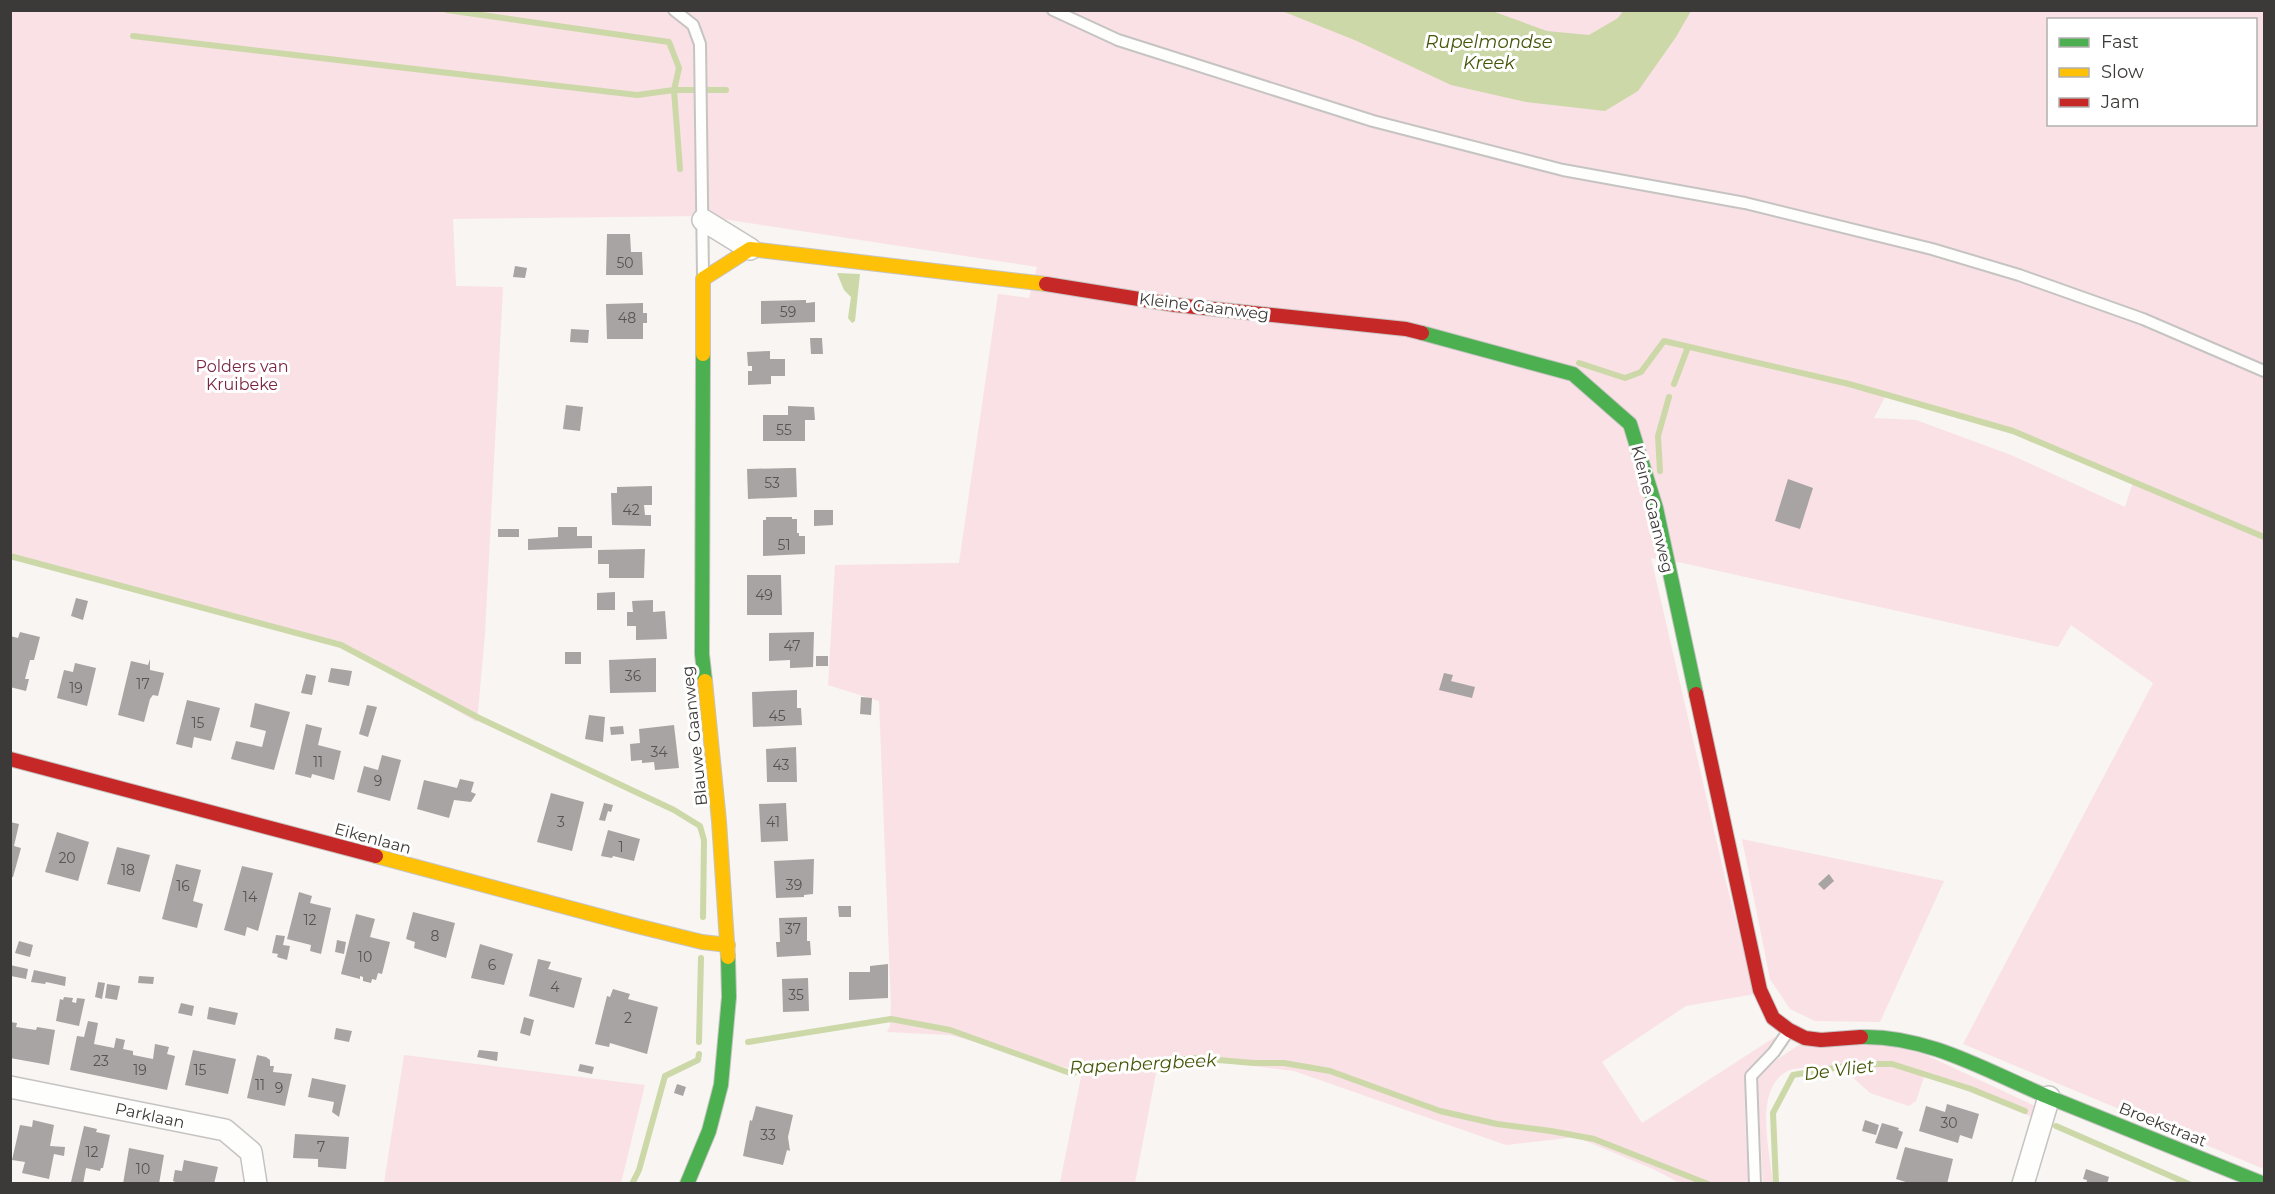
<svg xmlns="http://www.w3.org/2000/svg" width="2275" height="1194" font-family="Montserrat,sans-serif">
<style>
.green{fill:#f9e1e5;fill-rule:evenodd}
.water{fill:#ccd8a8}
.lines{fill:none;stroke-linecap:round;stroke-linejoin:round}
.stream{stroke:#ccd8a8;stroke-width:6}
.building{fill:#a7a4a3}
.lane-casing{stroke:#c6c4c2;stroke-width:14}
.street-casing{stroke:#c6c4c2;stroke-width:24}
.fast-casing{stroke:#c6c4c2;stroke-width:16}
.slow-casing{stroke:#c6c4c2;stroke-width:16}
.jam-casing{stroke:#c6c4c2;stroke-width:16}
.lane{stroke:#fefefd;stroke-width:10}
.street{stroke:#fefefd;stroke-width:21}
.fast{stroke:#4caf50;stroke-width:14}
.slow{stroke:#ffc107;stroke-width:14}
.jam{stroke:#c62828;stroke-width:14}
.labels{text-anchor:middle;stroke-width:6;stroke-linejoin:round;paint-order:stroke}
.number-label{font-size:14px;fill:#575453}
.street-label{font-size:16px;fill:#3c3a38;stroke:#fff}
.park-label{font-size:16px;fill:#7b2544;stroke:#fff}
.water-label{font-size:18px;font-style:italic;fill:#465609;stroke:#fff}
</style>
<rect width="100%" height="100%" fill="#f8f5f2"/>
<g class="green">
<path d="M10,11H2264V1169L1963,1044L2153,683L2071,625L2058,647L1683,563L1651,558L1726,882L1755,994L1686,1006L1602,1062L1642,1123L1775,1037C1772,1056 1754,1056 1748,1073C1741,1096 1748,1156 1749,1183H1680L1653,1169L1576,1137L1506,1145L1294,1071L1220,1062L1165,1069L1157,1068L1135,1183H1060L1082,1072L950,1035L887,1032L890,1026L891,1006L879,701L828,685L835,565L959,563L998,294L1029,298L1037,267L703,216L453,219L456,286L503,287L485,634L477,722L341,645L11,556ZM2048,20H2256V124H2048ZM1886,395L2013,431L2133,482L2125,507L2011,455L1916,420L1874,418Z"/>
<path d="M1742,839L1944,881L1880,1022L1815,1021L1790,1009L1770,979Z"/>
<path d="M1882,1044L1924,1054L2035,1106L2032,1117L1925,1074L1916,1101L1909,1106L1870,1093L1842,1068C1828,1068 1802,1066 1790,1070C1752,1085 1770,1153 1773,1183H1763L1757,1079L1776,1060L1799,1045Z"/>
<path d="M404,1055L645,1085L621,1183H384Z"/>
</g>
<g class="water">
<path d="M1282,11H1492L1547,31L1589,35L1618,18L1623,11H1691L1676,37L1638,91L1605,111L1526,102L1451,85L1357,41Z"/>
<path d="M837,273L860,274L855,321L852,323L848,318L851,297L844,290Z"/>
</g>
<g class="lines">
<g class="stream">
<path d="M133,36L637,95L674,90L679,68L669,42L447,10"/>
<path d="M680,169L674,90H726"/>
<path d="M1579,363L1625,378L1641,372L1664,341L1849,384L2013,431L2264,537"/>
<path d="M1674,384L1688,347"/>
<path d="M1660,471L1658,436L1669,397"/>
<path d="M10,556L341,645L479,718L674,810L700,826L704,840L703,917"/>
<path d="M699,1042L701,958"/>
<path d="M748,1042L891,1019L950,1030L1070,1073L1194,1058L1254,1063H1284L1330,1071L1440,1111L1497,1124L1551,1131L1594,1139L1708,1184"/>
<path d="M2056,1126L2189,1184"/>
<path d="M632,1184L639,1170L665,1076L698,1060L699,1054"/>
<path d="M1776,1184L1773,1113L1793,1075L1858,1064H1892L1971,1089L2025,1111"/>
</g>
</g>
<g class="building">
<path d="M607,234H630L631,252H642L643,275H606Z"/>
<path d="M515,266L527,268L525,278L513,277Z"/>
<path d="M806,300V303L815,302V322L761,324V301Z"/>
<path d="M643,303V313H647V323H643V339H607L606,304Z"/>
<path d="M571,329L589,330L588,343L570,342Z"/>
<path d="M810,338H822L823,354H811Z"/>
<path d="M770,351V359H785V376H771V384L748,385V371H752V366H748L747,352Z"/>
<path d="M566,405L583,407L580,431L563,429Z"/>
<path d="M788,406L814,407L815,420H805V441H763V415H788Z"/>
<path d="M791,468H796L797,497L748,499L747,469Z"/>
<path d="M1788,479L1813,488L1800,529L1775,521Z"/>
<path d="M652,486V505H644L645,515H651V526L612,525L611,493H617V487Z"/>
<path d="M814,510H833V525L814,526Z"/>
<path d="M766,517H792V519H797V533H799V536H805V554L763,556V520H766Z"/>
<path d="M558,527H577V536H592V548L528,550V539L558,537Z"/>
<rect x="498" y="529" width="21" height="8"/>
<path d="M645,549L644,578H609V564H598V550Z"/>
<path d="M747,575H781L782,615H747Z"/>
<path d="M615,592V610H597V593Z"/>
<path d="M76,598L88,601L83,620L71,616Z"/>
<path d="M653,600V612L665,611L667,639L636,640V626H627V612H633L632,601Z"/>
<path d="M20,632L40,637L34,660H30L25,679H29L26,691L10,687V636L18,638Z"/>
<path d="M814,632L813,667L790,668V660L769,661V633Z"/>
<rect x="565" y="652" width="16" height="12"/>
<rect x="816" y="656" width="12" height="10"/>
<path d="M656,658V692L610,693L609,660Z"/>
<path d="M150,659V670L164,673L158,696L153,695L150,699L144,722L118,715L131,661L148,665Z"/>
<path d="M75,663L96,668L87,706L57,698L64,670L73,672Z"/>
<path d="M331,668L352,671L349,686L328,682Z"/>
<path d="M1444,673L1453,675L1451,681L1475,687L1472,698L1439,690Z"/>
<path d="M306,674L316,676L312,695L301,693Z"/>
<path d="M797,690V708H801L802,725L753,727L752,692Z"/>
<path d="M861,697L872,698L871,715L860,714Z"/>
<path d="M187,700L220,708L211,741L194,737L192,748L176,744Z"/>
<path d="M255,703L290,712L274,770L231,759L236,741L262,747L266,731L250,727Z"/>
<path d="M367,705L377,707L368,737L359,734Z"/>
<path d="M589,715L605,717L603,742L585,739Z"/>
<path d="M306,724L322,728L318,745L341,751L334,780L312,774L311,778L295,774Z"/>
<path d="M674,725L679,768L655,770L654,762L642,763V760L631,761L630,744L640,743L639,729Z"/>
<path d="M623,726L624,734L611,735L610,727Z"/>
<path d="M796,747L797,782H767L766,749Z"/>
<path d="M382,755L401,760L390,801L357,792L364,766L378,770Z"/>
<path d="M460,779L474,782L471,792L476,794L471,802L454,800L449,818L417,809L424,780L457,788Z"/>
<path d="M551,793L584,802L572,851L537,842Z"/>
<path d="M604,803L613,805L611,812L608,811L605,821L599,820Z"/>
<path d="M786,803L788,841L761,842L759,804Z"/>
<path d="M10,822L19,824L14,846L21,848L13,877H10Z"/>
<path d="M608,830L640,839L634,861L613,856L612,858L601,856Z"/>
<path d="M57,832L89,842L78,881L45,872Z"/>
<path d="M117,847L150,855L140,892L107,884Z"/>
<path d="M814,859L813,894L804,895V897L776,898L774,861Z"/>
<path d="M176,864L201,870L193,901L203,904L197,928L162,919Z"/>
<path d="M242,866L273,873L258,931L247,927L245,936L224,930Z"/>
<path d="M1829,874L1834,881L1824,890L1818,884Z"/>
<path d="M299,892L312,896L310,903L331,908L321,954L310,951L311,945L287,939Z"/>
<path d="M838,906H851V917H839Z"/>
<path d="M413,912L455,923L446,958L414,948L415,942L406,939Z"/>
<path d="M356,914L375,919L370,937L390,942L382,974L378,973L376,980L372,979L371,983L363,981V977L360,976V979L341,974Z"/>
<path d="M807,917V941H810L811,955L777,957L776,942H780L779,918Z"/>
<path d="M276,935L285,936L283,945L290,946L287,960L277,957L278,954L272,953Z"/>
<path d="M337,940L346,942L344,954L335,952Z"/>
<path d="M19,941L33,945L30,957L15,953Z"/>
<path d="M480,944L513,954L504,985L471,978Z"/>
<path d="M538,959L551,962L548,969L582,978L574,1008L529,996Z"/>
<path d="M888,964V998L849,1000V972H870V966Z"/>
<path d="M10,965L28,969L26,979L11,976Z"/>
<path d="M34,970L66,977L65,986L46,982L45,984L31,982Z"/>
<path d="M139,976L154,977L153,984L138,983Z"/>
<path d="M808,978L809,1011L783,1012L782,979Z"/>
<path d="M98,982L105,983L102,999L95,997Z"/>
<path d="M107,984L120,986L117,1000L105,998Z"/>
<path d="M613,989L630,994L628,999L658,1007L647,1054L610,1043L609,1047L595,1044L607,996L610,997Z"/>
<path d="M64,997L73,998L72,1002L76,1003L77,998L85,999L79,1026L56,1021L60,999L63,1000Z"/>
<path d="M181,1003L194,1006L192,1016L178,1013Z"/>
<path d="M209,1007L238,1013L235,1025L207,1019Z"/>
<path d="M524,1017L534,1020L530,1036L520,1033Z"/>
<path d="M88,1021L98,1023L94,1044L114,1048L116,1038L125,1040L123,1049L133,1051V1055L153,1059L155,1044L169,1047L167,1054L175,1056L167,1090L70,1070L77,1036L84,1037Z"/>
<path d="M10,1022L17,1023L16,1027L36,1030L37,1027L55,1030L49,1065L10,1058Z"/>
<path d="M336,1028L352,1031L349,1042L334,1039Z"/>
<path d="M193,1050L236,1059L228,1094L185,1085Z"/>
<path d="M479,1050L498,1052L497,1061L477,1057Z"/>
<path d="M257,1055L266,1057L270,1060V1066H274L273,1072L292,1074L285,1106L247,1098Z"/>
<path d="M580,1064L594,1067L592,1074L578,1071Z"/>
<path d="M312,1078L346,1085L339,1117L332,1112L334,1102L308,1097Z"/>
<path d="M677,1084L686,1087L683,1096L674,1093Z"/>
<path d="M1947,1104L1979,1114L1972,1139L1960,1135L1958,1143L1919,1131L1926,1106L1945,1112Z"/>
<path d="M756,1106L793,1115L788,1137L790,1151L787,1150L783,1165L743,1156L750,1120L752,1121Z"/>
<path d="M33,1120L54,1125L50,1146L65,1147L64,1156L54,1154L49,1179L22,1173L25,1162L12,1160L20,1125L32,1127Z"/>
<path d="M1865,1120L1879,1125L1876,1135L1862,1131Z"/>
<path d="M1882,1123L1899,1128L1898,1130L1903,1132L1897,1149L1875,1143Z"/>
<path d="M84,1126L97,1129L96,1132L110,1135L103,1168H101L100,1171L86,1168L83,1184H79L71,1182Z"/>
<path d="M295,1134L349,1137L346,1169L318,1167V1159L293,1158Z"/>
<path d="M1905,1147L1953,1159L1947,1184H1912L1896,1179Z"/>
<path d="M129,1148L164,1155L159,1184H123Z"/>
<path d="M184,1160L218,1167L214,1184H180L173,1181L175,1170L182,1171Z"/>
<path d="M2086,1169L2109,1177L2107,1184H2086L2087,1180L2083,1179Z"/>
</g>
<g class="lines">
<g class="lane-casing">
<g id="lane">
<path d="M674,10L693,25L700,44L703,276"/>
<path d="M1053,10L1118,40L1373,121L1563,170L1745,203L1932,249L2019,275L2143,319L2264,371"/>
<path d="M1755,1184L1751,1076L1774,1052L1789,1030"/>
</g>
</g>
<g class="street-casing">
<g id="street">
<path d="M703,220L750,249"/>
<path d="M10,1087L225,1130L251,1152L256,1184"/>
<path d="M2023,1184L2049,1097"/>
</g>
</g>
<g class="fast-casing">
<g id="fast">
<path d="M1422,333L1573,374L1630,424L1656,508L1696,694"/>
<path d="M703,354L702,654L705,681"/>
<path d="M1861,1037C1929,1035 1990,1073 2051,1098C2122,1127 2193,1155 2264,1184"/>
<path d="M687,1184L709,1131L721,1085L729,997L728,957"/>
</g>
</g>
<g class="slow-casing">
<g id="slow">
<path d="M703,354V279L750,249L1046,284"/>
<path d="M705,681L719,821L728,957"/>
<path d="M376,856L633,925L702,942L728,945"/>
</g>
</g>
<g class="jam-casing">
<g id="jam">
<path d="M1046,284L1176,305L1406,329L1422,333"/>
<path d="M1696,694L1760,990L1773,1018L1789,1030L1805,1038L1821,1040L1861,1037"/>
<path d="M10,759L376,856"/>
</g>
</g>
<use href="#lane" class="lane"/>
<use href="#street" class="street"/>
<use href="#fast" class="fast"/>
<use href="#slow" class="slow"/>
<use href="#jam" class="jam"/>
</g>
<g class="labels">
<g class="number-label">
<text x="625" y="268">50</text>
<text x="788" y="317">59</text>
<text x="627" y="323">48</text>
<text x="784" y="435">55</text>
<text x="772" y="488">53</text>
<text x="631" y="515">42</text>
<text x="784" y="550">51</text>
<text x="764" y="600">49</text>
<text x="792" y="651">47</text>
<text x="633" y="681">36</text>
<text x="143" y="689">17</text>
<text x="76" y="693">19</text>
<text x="777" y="721">45</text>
<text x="198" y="728">15</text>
<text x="659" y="757">34</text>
<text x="318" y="767">11</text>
<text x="781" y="770">43</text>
<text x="378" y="786">9</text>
<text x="561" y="827">3</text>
<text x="773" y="827">41</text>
<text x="621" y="852">1</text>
<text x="67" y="863">20</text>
<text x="128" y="875">18</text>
<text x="794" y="890">39</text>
<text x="183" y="891">16</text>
<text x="250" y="902">14</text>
<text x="310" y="925">12</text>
<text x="793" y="934">37</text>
<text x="435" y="941">8</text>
<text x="365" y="962">10</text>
<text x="492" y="970">6</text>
<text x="555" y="992">4</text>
<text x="796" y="1000">35</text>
<text x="628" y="1023">2</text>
<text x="101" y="1066">23</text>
<text x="140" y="1075">19</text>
<text x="200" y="1075">15</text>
<text x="260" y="1090">11</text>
<text x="279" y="1093">9</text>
<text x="1949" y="1128">30</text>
<text x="768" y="1140">33</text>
<text x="321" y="1152">7</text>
<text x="92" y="1157">12</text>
<text x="143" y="1174">10</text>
</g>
<g class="street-label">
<text transform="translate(1204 306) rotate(7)" y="6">Kleine Gaanweg</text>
<text transform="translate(1653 509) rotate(76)" y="6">Kleine Gaanweg</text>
<text transform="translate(694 736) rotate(-96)" y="6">Blauwe Gaanweg</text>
<text transform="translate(373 838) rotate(15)" y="6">Eikenlaan</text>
<text transform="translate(150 1115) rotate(12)" y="6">Parklaan</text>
<text transform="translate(2163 1124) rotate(22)" y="6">Broekstraat</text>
</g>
<g class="park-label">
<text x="242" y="372">Polders van<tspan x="242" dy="18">Kruibeke</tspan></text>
</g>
<g class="water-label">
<text x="1489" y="48">Rupelmondse<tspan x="1489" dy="21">Kreek</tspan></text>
<text transform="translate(1143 1064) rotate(-3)" y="6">Rapenbergbeek</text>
<text transform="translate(1839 1070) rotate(-7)" y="6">De Vliet</text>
</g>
</g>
<rect width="2275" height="1194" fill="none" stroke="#3c3a38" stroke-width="24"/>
<rect x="2047" y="18" width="210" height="108" fill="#ffffff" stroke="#b1b0af" stroke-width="1.5"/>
<rect x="2059" y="38" width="30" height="9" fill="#4caf50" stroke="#b1b0af" stroke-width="1.5"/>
<text x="2101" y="48" font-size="18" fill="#3c3a38">Fast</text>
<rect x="2059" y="68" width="30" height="9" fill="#ffc107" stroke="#b1b0af" stroke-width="1.5"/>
<text x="2101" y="78" font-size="18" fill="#3c3a38">Slow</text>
<rect x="2059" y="98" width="30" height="9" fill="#c62828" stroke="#b1b0af" stroke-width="1.5"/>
<text x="2101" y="108" font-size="18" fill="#3c3a38">Jam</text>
</svg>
